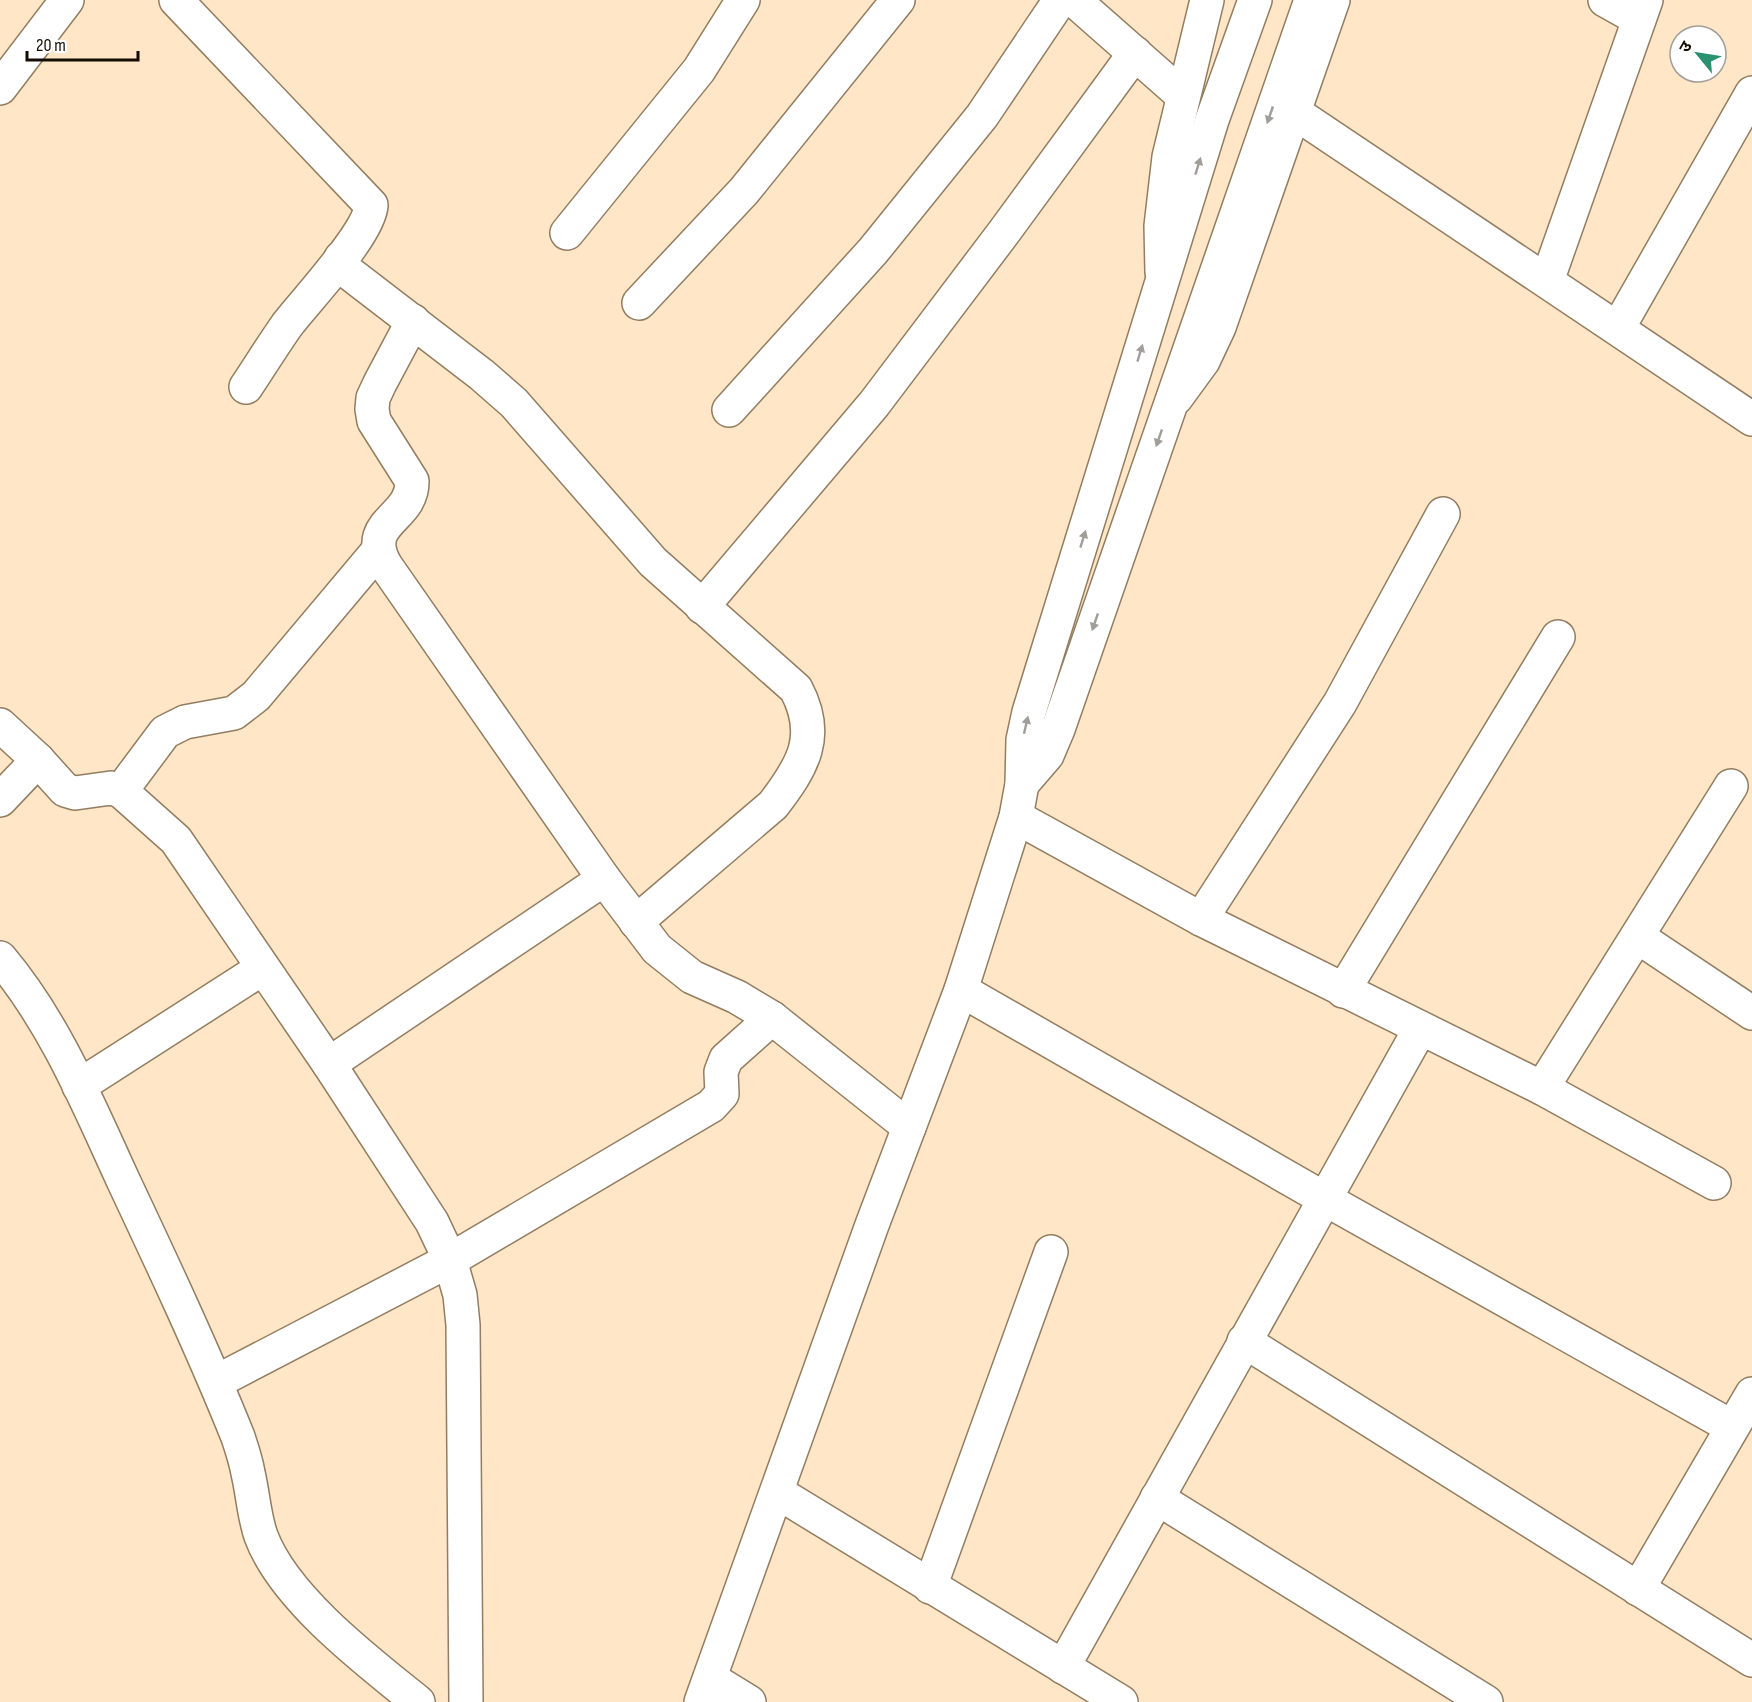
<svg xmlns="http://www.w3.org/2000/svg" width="1752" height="1702" font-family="'Sofia Sans Condensed','Noto Sans Devanagari',sans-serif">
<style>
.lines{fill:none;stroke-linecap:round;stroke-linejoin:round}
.minor-casing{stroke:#927d61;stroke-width:36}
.tertiary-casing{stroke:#927d61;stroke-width:36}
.minor{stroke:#fff;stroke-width:33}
.tertiary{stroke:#fff;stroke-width:33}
.oneway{fill:#a19e9a}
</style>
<rect width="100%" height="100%" fill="#fee6c7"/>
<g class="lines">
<g class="minor-casing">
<g id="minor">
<path d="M176,0L371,205C370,233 306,300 287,325C273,345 260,366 246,387"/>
<path d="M1074,0L1183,96"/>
<path d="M1605,0L1639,19"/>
<path d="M1294,112L1752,419"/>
<path d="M567,233L699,70L743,0"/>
<path d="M341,258V265L344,269L482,375L514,403L653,562L796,689C821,736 803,766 773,805L636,922"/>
<path d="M1162,272L1161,226L1169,157L1207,0"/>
<path d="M1547,281L1646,0"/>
<path d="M639,303L744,191L898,0"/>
<path d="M413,321L380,383L373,398L372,409L374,421L412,481C413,520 360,521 386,566L604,879L657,949L692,977L737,997L772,1018L909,1127"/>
<path d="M1618,328L1752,93"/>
<path d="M1176,398L1203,361L1219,327L1333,0"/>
<path d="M729,410L873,251L982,116L1060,0"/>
<path d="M702,607L874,404L1004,232L1135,53"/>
<path d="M121,791L165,732L185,722L234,713L256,696L377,552"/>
<path d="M0,800L38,760"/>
<path d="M1016,817L1201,919L1542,1088L1731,786"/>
<path d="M1201,919L1340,703L1443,514"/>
<path d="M1638,937L1752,1013"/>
<path d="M0,958C55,1023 88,1104 123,1180C163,1265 203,1350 238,1437C242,1449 246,1461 248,1473C253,1494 254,1516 261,1536C284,1598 367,1661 418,1702"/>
<path d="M961,990L1325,1199L1732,1427"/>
<path d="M1343,991L1558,637"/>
<path d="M329,1064L604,879"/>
<path d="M79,1086L263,968"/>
<path d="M1542,1088L1714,1183"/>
<path d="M1244,1341L1752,1660"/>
<path d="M216,1382L450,1260L711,1106L722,1094L721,1072L726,1059L772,1018"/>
<path d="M777,1492L1121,1702"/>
<path d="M1157,1498L1486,1702"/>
<path d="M930,1587L1051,1252"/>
<path d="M1638,1589L1752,1394"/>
<path d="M1063,1667L1420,1029"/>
<path d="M710,1678L749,1702"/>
</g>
</g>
<g class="tertiary-casing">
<g id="tertiary">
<path d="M0,88L67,0"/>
<path d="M0,725L38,760L65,790L75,793L111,788L121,791L176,840L329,1064L432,1222L450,1260L460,1295L463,1325L466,1702"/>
<path d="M1022,784L1047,755L1058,729L1311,0"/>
<path d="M701,1702L872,1225L961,990L1016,817L1022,784L1023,740L1029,712L1212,120L1255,0"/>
</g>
</g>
<use href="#minor" class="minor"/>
<use href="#tertiary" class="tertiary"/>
</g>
<defs><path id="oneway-solid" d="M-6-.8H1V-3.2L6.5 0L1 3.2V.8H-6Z" transform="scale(1.5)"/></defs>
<g class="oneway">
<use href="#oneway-solid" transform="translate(1270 115) rotate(109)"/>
<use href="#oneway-solid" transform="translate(1198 166) rotate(-73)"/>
<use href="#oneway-solid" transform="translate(1140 353) rotate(-73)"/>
<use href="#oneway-solid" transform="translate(1159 438) rotate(109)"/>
<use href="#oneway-solid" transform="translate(1083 539) rotate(-73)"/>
<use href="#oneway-solid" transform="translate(1095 622) rotate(109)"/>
<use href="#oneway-solid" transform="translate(1026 725) rotate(-77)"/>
</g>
<g transform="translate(1698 54) rotate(300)"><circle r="28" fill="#ffffff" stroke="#a19e9a" stroke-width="1.5"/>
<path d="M0-4.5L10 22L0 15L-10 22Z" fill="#29916e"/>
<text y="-9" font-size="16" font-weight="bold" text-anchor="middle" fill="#140c03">उ</text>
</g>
<path d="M27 51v9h111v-9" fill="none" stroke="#140c03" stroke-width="3"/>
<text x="36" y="51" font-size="18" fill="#140c03" stroke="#ffffff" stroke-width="4.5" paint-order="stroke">20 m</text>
</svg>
